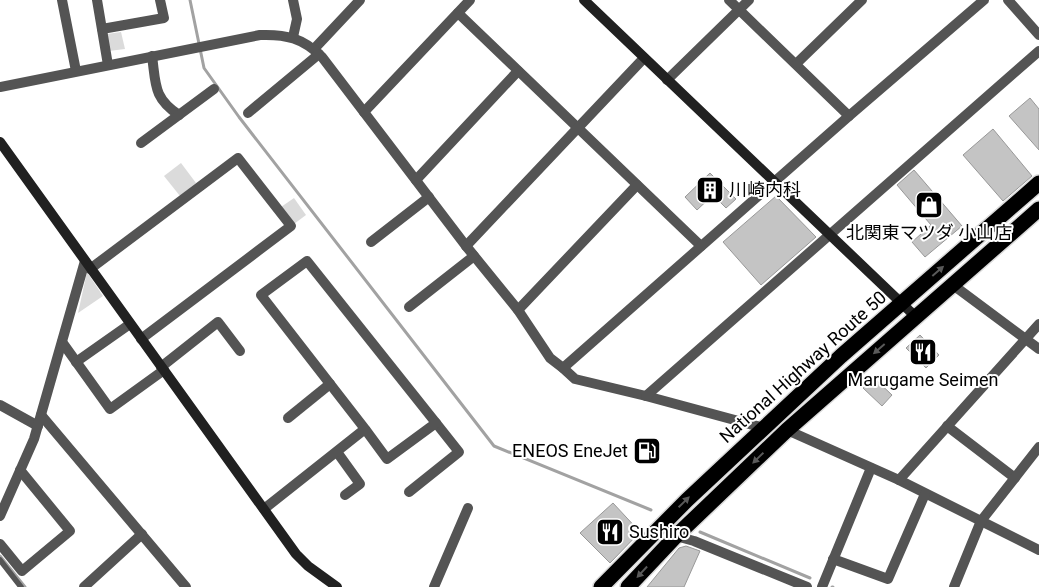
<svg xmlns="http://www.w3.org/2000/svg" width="1039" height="587" font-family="Roboto,'Noto Sans JP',sans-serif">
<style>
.green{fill:#dbdbdb}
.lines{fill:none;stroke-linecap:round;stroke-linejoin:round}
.stream{stroke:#a2a2a2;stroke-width:3}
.building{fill:#c4c4c4;stroke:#989898}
.highway-casing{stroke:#dbdbdb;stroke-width:18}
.lane{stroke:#545454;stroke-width:5.5}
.street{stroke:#545454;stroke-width:10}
.secondary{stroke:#212121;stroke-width:10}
.highway{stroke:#000;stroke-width:15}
.oneway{fill:#595959}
.labels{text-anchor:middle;stroke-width:4;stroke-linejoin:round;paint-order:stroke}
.poi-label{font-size:18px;fill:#000;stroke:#fff;text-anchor:start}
.street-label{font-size:18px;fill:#000;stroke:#fff}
</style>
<rect width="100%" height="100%" fill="#fff"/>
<g class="green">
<path d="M121,32L125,49L109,51L107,34Z"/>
<path d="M181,163L196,183L180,196L164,176Z"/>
<path d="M294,198L306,215L294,224L281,207Z"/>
<path d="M87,272L103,296L78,313Z"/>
</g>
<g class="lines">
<g class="stream">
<path d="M190,0L204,68L239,117L494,446L651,510"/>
<path d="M700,532L810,578"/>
<path d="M0,556L25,587"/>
<path d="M832,587H833"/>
</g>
</g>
<g class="building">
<path d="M1030,98L1039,109V150L1009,116Z"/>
<path d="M993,129L1032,176L1003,201L963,155Z"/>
<path d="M914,170L962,226L925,257L912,242L931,225L897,185Z"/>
<path d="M710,173L736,199L726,208L713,195L697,210L685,197Z"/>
<path d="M776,196L816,237L761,285L723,242Z"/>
<path d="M920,335L939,355L926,368L906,348Z"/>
<path d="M873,377L892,395L882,406L863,388Z"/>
<path d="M613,503L640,532L610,563L580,533Z"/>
<path d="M686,546L700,551L684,587H647L679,548Z"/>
</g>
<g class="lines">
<g class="highway-casing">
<g id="highway">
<path d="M601,587L687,500L841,356L1039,183"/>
<path d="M628,587L676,536L787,430L1039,209"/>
</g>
</g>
<path class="lane" d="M0,560L21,587"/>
<g class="street">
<path d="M62,0L76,71"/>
<path d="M97,0L108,65"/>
<path d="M729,0L849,116"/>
<path d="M1008,0L1039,35"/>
<path d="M458,13L701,246"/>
<path d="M102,29L164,18L160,0"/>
<path d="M293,37L297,19L293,0"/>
<path d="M314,49L360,0"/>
<path d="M152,56C156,84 153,98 179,115"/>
<path d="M797,63L862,0"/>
<path d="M667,80L749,0"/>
<path d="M0,87L260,35C286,34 303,38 322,57L466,246L518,310L550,358L563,368L575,379L646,396L764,428"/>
<path d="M364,112L470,0"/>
<path d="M248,113L319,54"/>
<path d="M141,143L214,89"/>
<path d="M416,180L518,71"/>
<path d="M371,242L429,197"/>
<path d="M466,246L644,58"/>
<path d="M90,269L238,158L291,226L141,339"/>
<path d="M953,285L1039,349"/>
<path d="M409,307L474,256"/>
<path d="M518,310L637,185"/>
<path d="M62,342L110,409L164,370"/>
<path d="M76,362L130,324"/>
<path d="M161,367L218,322L240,351"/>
<path d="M563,368L849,116L984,0"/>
<path d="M646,396L1039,51"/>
<path d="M0,405L38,426"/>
<path d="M41,415L186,587"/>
<path d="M288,418L330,384"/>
<path d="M947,426L1015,478"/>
<path d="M787,430L899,480L1039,550"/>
<path d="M337,452L360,484L345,495"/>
<path d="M899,480L1039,324"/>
<path d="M409,492L459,452L436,423"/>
<path d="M264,509L365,429L387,459L436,423L307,261L261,295L365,429"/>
<path d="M0,516L34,439L85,261"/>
<path d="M676,536L694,541L807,587"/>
<path d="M0,544L22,571L70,531L20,470"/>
<path d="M833,559L888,579L925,494"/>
<path d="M84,587L142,534"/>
<path d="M434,587L468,508"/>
<path d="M822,587L871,468"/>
<path d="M954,587L981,521L1039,447"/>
</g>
<g class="secondary">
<path d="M584,0L916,317"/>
<path d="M0,142L296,554L308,566L337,587"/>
</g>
<use href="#highway" class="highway"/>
</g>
<defs><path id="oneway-solid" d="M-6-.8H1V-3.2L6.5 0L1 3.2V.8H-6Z" transform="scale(1.25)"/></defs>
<g class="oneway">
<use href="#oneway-solid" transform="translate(938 271) rotate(-41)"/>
<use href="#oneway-solid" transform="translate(879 349) rotate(139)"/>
<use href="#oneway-solid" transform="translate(758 458) rotate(136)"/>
<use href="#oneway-solid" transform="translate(684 502) rotate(-44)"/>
<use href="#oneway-solid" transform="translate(642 572) rotate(133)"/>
</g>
<defs>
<g id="building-square" transform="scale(1.4375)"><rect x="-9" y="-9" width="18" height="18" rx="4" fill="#000" stroke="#fff"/><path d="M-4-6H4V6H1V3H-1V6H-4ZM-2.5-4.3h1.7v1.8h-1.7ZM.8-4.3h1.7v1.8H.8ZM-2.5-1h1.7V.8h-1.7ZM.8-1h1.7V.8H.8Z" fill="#fff"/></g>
<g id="shop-square" transform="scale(1.4375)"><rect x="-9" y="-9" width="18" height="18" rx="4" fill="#000" stroke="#fff"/><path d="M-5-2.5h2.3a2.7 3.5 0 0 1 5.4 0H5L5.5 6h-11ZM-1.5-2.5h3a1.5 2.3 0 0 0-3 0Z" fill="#fff"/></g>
<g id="restaurant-square" transform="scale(1.4375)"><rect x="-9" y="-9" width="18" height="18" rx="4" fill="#000" stroke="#fff"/><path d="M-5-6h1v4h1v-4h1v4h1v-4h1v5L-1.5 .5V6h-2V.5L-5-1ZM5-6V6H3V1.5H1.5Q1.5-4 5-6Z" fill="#fff"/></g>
<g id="fuel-square" transform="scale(1.4375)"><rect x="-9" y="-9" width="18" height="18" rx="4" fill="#000" stroke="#fff"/><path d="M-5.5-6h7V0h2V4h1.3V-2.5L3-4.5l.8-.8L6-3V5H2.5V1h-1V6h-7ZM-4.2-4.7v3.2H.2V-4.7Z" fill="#fff"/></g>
</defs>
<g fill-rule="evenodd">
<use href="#building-square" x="710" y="190"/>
<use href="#shop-square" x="929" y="205"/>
<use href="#restaurant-square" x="923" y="352"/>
<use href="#fuel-square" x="647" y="451"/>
<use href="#restaurant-square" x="610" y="532"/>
</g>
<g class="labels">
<g class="poi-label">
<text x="729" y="196">川崎内科</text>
<text x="929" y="239" text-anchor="middle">北関東マツダ 小山店</text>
<text x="923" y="386" text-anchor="middle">Marugame Seimen</text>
<text x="628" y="457" text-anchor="end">ENEOS EneJet</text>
<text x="629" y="538">Sushiro</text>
</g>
<g class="street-label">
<text transform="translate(803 367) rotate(-42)" y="6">National Highway Route 50</text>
</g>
</g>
</svg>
